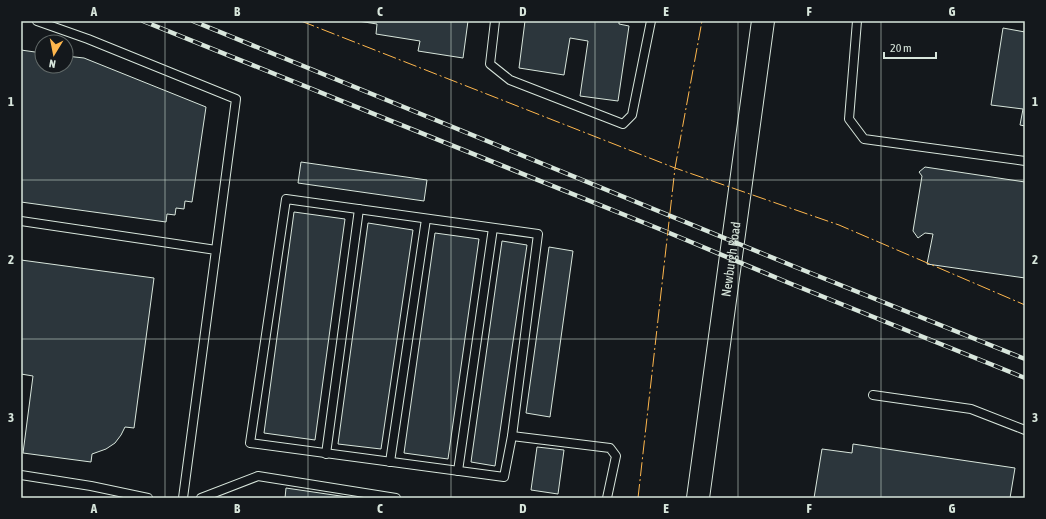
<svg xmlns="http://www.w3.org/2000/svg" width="1046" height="519" font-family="'Asap Condensed',sans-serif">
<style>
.building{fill:#2c363c;stroke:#d8e6dc}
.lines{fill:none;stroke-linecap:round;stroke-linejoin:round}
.service-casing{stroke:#d8e6dc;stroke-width:10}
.secondary-casing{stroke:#d8e6dc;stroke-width:24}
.service{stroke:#14181c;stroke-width:8}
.secondary{stroke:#14181c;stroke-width:22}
.rail-casing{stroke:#d8e6dc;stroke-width:4.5}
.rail{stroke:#14181c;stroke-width:3;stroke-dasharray:9;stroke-linecap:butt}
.power{stroke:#ffb74d;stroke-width:1;stroke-dasharray:14 3 2 3;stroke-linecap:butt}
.grid{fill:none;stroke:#d8e6dc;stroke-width:1;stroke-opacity:0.55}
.labels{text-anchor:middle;stroke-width:3;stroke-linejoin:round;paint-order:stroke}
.street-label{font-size:13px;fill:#d8e6dc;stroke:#14181c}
.neatline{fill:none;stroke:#d8e6dc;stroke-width:1.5}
.grid-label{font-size:13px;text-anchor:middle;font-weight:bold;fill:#d8e6dc}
</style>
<rect width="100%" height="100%" fill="#14181c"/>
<g class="building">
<path d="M358,21H468L463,58L418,51L420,41L376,34L377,24Z"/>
<path d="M525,21H619V24L629,26L618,101L580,96L588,41L570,38L564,75L519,68Z"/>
<path d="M1003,28L1025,32V126L1020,125L1023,109L991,105Z"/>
<path d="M21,50L42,53V66H66V56L84,58L206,107L192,202L185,201L184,209L176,208L175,215L167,214L166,222L21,202Z"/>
<path d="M301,162L427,180L424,201L298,183Z"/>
<path d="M925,167L1025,182V278L927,264L933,234L925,233L918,238L913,231L922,176L919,172Z"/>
<path d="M294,212L345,219L315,440L264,433Z"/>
<path d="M368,223L413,230L381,449L338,444Z"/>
<path d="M435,233L479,239L448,459L404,453Z"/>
<path d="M502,241L527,245L495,466L471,462Z"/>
<path d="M549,247L573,251L550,417L526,413Z"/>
<path d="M21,260L154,278L134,428L125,427L121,435L115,443L106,449L92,454L91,462L23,453L33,376L21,374Z"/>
<path d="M853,444L1015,468L1010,498H814L822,449L852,453Z"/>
<path d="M537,447L564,450L558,494L531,490Z"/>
<path d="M286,488L354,498H285Z"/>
</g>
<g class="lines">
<g class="service-casing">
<g id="service">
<path d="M37,21L88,39L236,99L216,250"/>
<path d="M495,21L490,64L510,80L623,124L632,115L651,21"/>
<path d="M857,21L849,119L864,139L1025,161"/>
<path d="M286,199L538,234L512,436L504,477L250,443Z"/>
<path d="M21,221L216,250L183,498"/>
<path d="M873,395L971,409L1025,430"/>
<path d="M512,436L610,448L616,456L607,498"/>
<path d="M326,454L359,209"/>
<path d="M390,462L426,219"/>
<path d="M458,471L493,228"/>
<path d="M21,475L91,486L148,498"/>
<path d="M201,498L258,476L396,498"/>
</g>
</g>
<g class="secondary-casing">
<g id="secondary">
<path id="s1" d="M698,498L763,21"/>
</g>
</g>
<use href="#service" class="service"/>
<use href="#secondary" class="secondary"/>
<g class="rail-casing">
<g id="rail">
<path d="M143,21L667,232L789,283L1025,378"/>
<path d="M193,21L793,266L1025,359"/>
</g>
</g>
<use href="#rail" class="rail"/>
<g class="power">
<path d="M301,21L675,168L839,225L1025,305"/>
<path d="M638,498L675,168L702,21"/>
</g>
</g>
<path class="grid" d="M165,21V498M308,21V498M451,21V498M595,21V498M738,21V498M881,21V498M21,180H1025M21,339H1025"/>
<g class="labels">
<g class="street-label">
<text dy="5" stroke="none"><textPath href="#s1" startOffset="241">Newburgh Road</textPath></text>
</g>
</g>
<rect width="1046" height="519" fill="none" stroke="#14181c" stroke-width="44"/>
<g transform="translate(54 54) rotate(190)"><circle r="19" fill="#14181c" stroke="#626a69"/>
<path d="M0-3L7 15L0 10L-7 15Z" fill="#ffb74d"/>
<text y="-6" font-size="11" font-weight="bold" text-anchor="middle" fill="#d8e6dc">N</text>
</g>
<path d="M884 52v6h52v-6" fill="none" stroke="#d8e6dc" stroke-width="2"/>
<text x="890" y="52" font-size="12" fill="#d8e6dc" stroke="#14181c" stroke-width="3" paint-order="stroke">20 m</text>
<rect x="22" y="22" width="1002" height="475" class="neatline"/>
<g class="grid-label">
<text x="94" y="16">A</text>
<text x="237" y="16">B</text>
<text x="380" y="16">C</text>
<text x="523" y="16">D</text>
<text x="666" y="16">E</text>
<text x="809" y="16">F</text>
<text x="952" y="16">G</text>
<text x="11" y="106">1</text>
<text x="1035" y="106">1</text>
<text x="11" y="264">2</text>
<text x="1035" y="264">2</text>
<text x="11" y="422">3</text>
<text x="1035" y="422">3</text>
<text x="94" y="513">A</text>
<text x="237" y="513">B</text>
<text x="380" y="513">C</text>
<text x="523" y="513">D</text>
<text x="666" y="513">E</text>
<text x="809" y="513">F</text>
<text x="952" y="513">G</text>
</g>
</svg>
